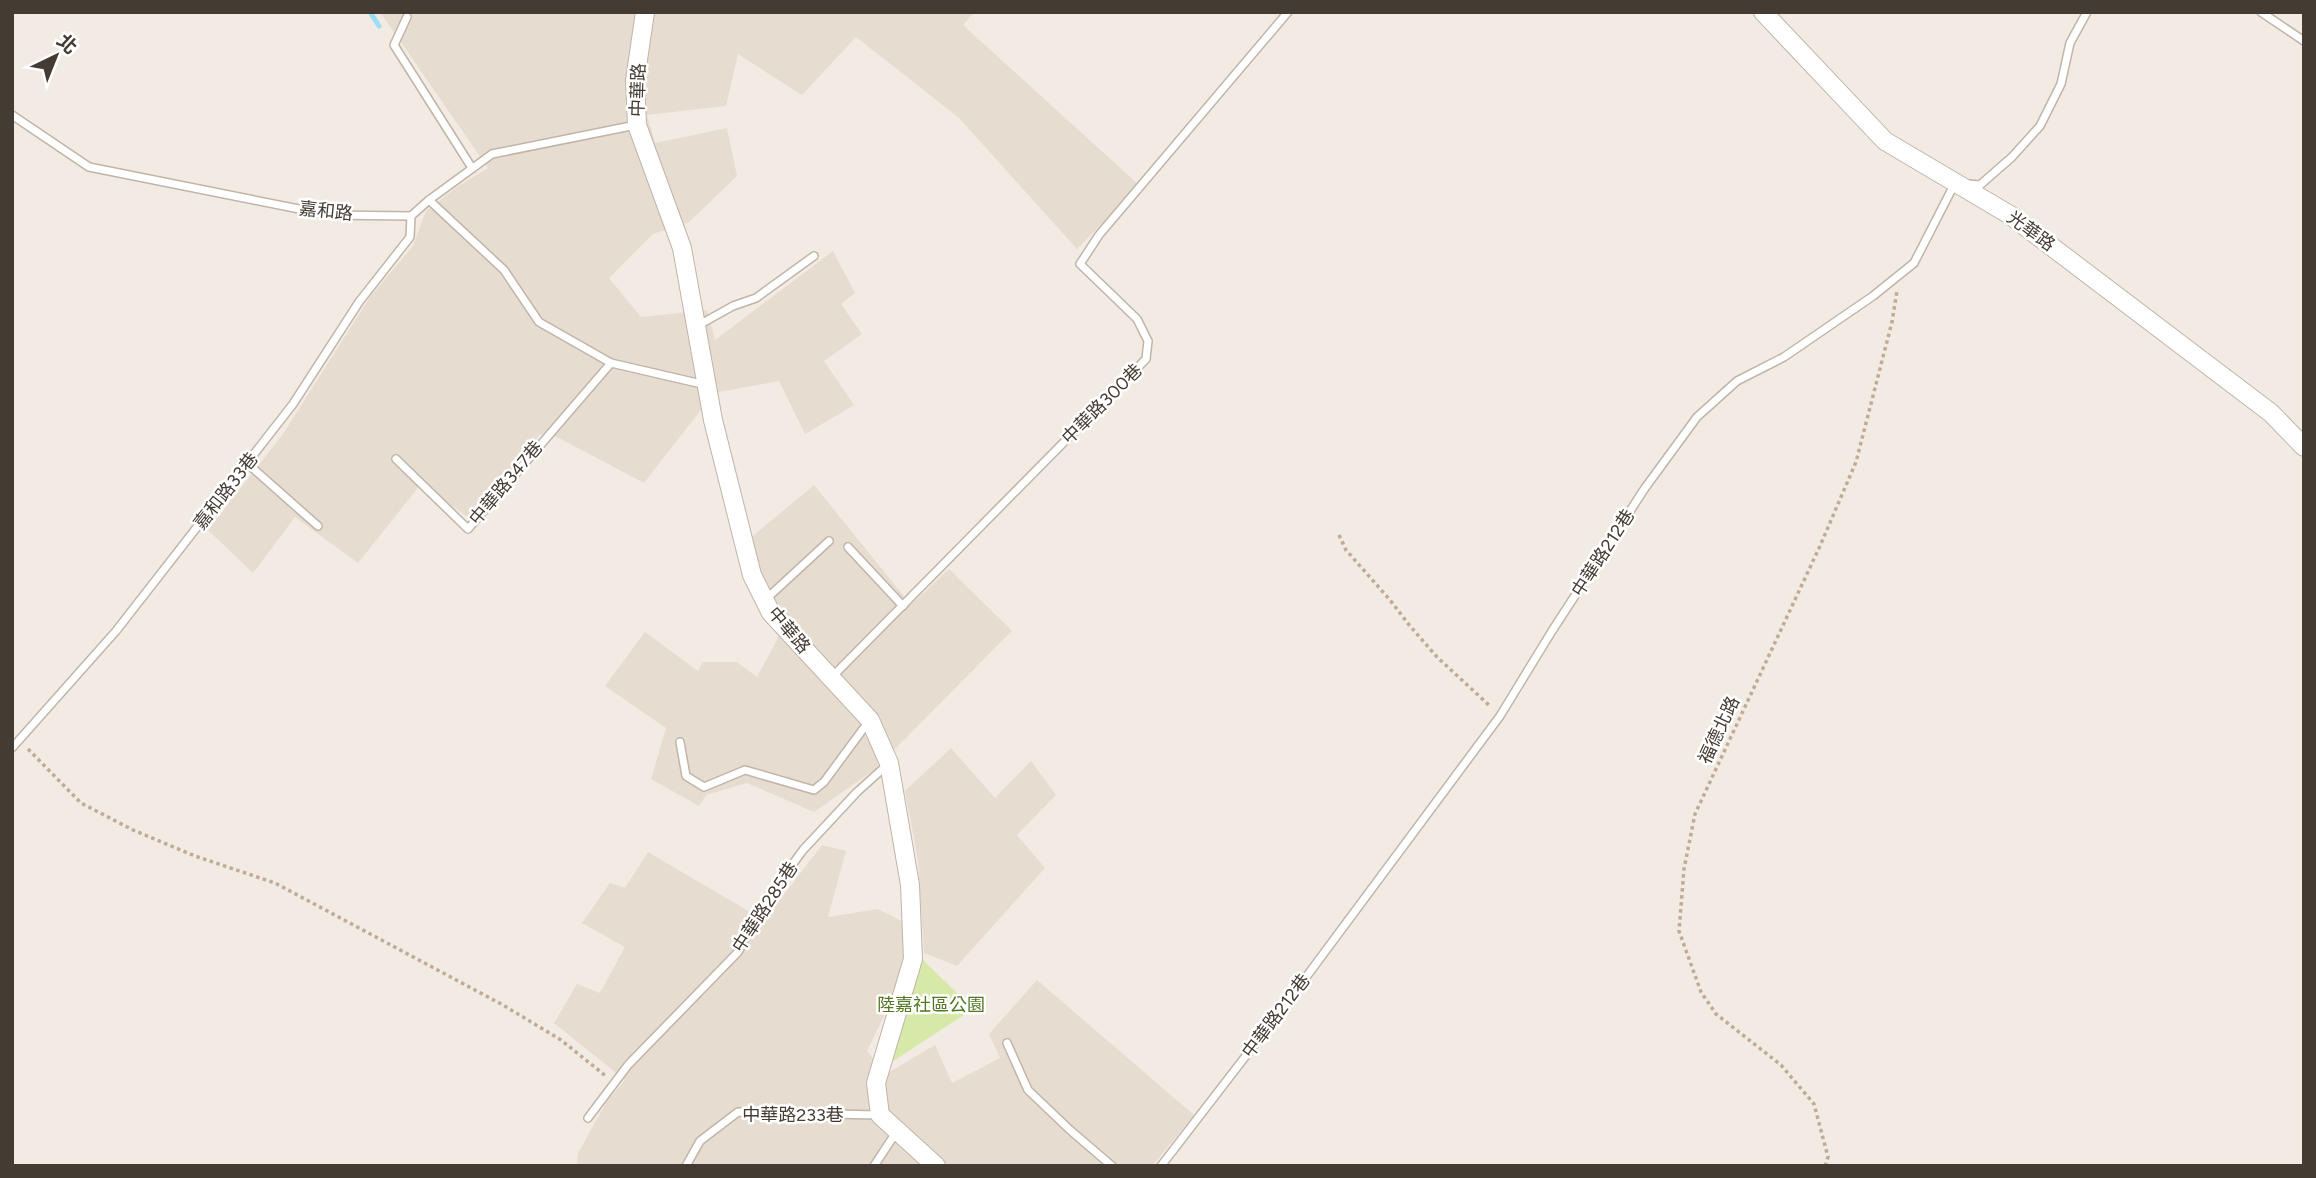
<svg xmlns="http://www.w3.org/2000/svg" width="2316" height="1178" font-family="Figtree,'Noto Sans TC',sans-serif">
<style>
.residential{fill:#e7dcd0}
.green{fill:#d7e9a9}
.lines{fill:none;stroke-linecap:round;stroke-linejoin:round}
.stream{stroke:#9bdef3;stroke-width:5}
.service-casing{stroke:#c1b4a8;stroke-width:10}
.tertiary-casing{stroke:#c1b4a8;stroke-width:20}
.path{stroke:#c1aa96;stroke-width:3.5;stroke-dasharray:3.5 3.5;stroke-linecap:butt}
.service{stroke:#fff;stroke-width:7}
.tertiary{stroke:#fff;stroke-width:18}
.labels{text-anchor:middle;stroke-width:5;stroke-linejoin:round;paint-order:stroke}
.street-label{font-size:18px;fill:#443b33;stroke:#fff}
.park-label{font-size:18px;fill:#527824;stroke:#fff}
</style>
<rect width="100%" height="100%" fill="#f2ebe3"/>
<g class="residential">
<path d="M380,12H974L963,25L1139,185L1077,249L959,118L856,37L802,95L738,54L726,106L647,115L655,143L727,128L737,176L689,222L653,234L609,278L641,317L707,310L715,340L833,251L855,293L841,304L862,334L824,361L854,405L805,434L779,381L714,393L644,483L557,437L540,434L472,520L421,484L358,563L295,517L253,573L208,530L283,434L370,297L413,246L426,211L454,189L488,168Z"/>
<path d="M814,485L911,605L949,569L1012,631L874,770L814,812L747,783L706,795L699,806L651,779L666,728L605,686L645,632L698,671L703,662H737L757,677L776,642L784,617L761,582L748,540Z"/>
<path d="M951,748L995,798L1031,761L1056,795L1017,835L1045,868L957,966L924,953L918,860L905,791Z"/>
<path d="M822,845L846,851L828,917L878,909L905,923V957L893,997L867,1051L886,1074L935,1045L952,1083L1000,1058L989,1034L1037,980L1194,1115L1152,1166H577L578,1153L607,1101L625,1080L554,1023L577,984L600,993L625,947L582,923L610,883L625,888L648,852L750,912L769,914Z"/>
</g>
<path class="green" d="M918,955L973,1009L884,1067Z"/>
<g class="lines">
<path class="stream" d="M370,12L379,26"/>
<g class="service-casing">
<g id="service">
<path d="M2261,12L2304,41"/>
<path d="M407,17L394,45L472,168"/>
<path d="M12,115L89,167L329,215L411,216L429,200L492,154L636,125"/>
<path d="M1968,184L1980,185L2012,157L2040,126L2061,84L2070,43L2087,12"/>
<path d="M429,200L504,270L539,322L611,363L706,385"/>
<path d="M697,326L733,306L756,298L814,256"/>
<path d="M396,459L468,529L611,363"/>
<path d="M248,464L318,526"/>
<path d="M848,547L903,606"/>
<path d="M765,600L829,541"/>
<path d="M831,678L1146,359L1148,341L1137,319L1080,264L1099,235L1288,12"/>
<path d="M680,742L686,776L704,787L745,770L814,790L824,782L869,721"/>
<path d="M12,748L116,631L293,404L359,302L410,237L411,216"/>
<path d="M1007,1043L1028,1090L1070,1130L1112,1166"/>
<path d="M588,1118L628,1065L738,952L762,906L803,850L857,792L887,765"/>
<path d="M686,1166L700,1141L738,1112L878,1115"/>
<path d="M874,1166L897,1131"/>
<path d="M1161,1166L1295,992L1500,716L1552,631L1645,488L1697,417L1737,381L1784,357L1873,296L1914,263L1954,185"/>
</g>
</g>
<g class="tertiary-casing">
<g id="tertiary">
<path d="M645,12L635,80L637,125L682,248L713,420L752,575L771,613L870,720L889,763L910,885L913,959L876,1083L880,1115L936,1166"/>
<path d="M1763,12L1885,141L2010,215L2271,413L2304,447"/>
</g>
</g>
<g class="path">
<path d="M1339,535L1346,550L1390,600L1410,626L1437,657L1491,707"/>
<path d="M28,749L81,803L133,830L195,856L275,883L503,1005L561,1040L607,1077"/>
<path d="M1825,1166L1828,1157L1814,1104L1781,1065L1716,1014L1701,992L1679,931L1684,869L1695,814L1820,546L1856,462L1892,322L1897,291"/>
</g>
<use href="#service" class="service"/>
<use href="#tertiary" class="tertiary"/>
</g>
<g class="labels">
<g class="street-label">
<text transform="translate(638 90) rotate(-88)" y="6">中華路</text>
<text transform="translate(326 211) rotate(6)" y="6">嘉和路</text>
<text transform="translate(2031 231) rotate(36)" y="6">光華路</text>
<text transform="translate(1102 404) rotate(-45)" y="6">中華路300巷</text>
<text transform="translate(506 483) rotate(-50)" y="6">中華路347巷</text>
<text transform="translate(226 491) rotate(-52)" y="6">嘉和路33巷</text>
<text transform="translate(1603 553) rotate(-57)" y="6">中華路212巷</text>
<text transform="translate(789 630) rotate(50)" y="6">中華路</text>
<text transform="translate(1719 730) rotate(-65)" y="6">福德北路</text>
<text transform="translate(765 907) rotate(-57)" y="6">中華路285巷</text>
<text transform="translate(1276 1016) rotate(-53)" y="6">中華路212巷</text>
<text x="793" y="1121">中華路233巷</text>
</g>
<g class="park-label">
<text x="931" y="1011">陸嘉社區公園</text>
</g>
</g>
<rect width="2316" height="1178" fill="none" stroke="#443b33" stroke-width="28"/>
<g transform="translate(56 56) rotate(43)" stroke="#ffffff" stroke-width="5" paint-order="stroke">
<path d="M0-5L12 26L0 18L-12 26Z" fill="#443b33"/>
<text y="-10" font-size="19" font-weight="bold" text-anchor="middle" fill="#443b33">北</text>
</g>
</svg>
